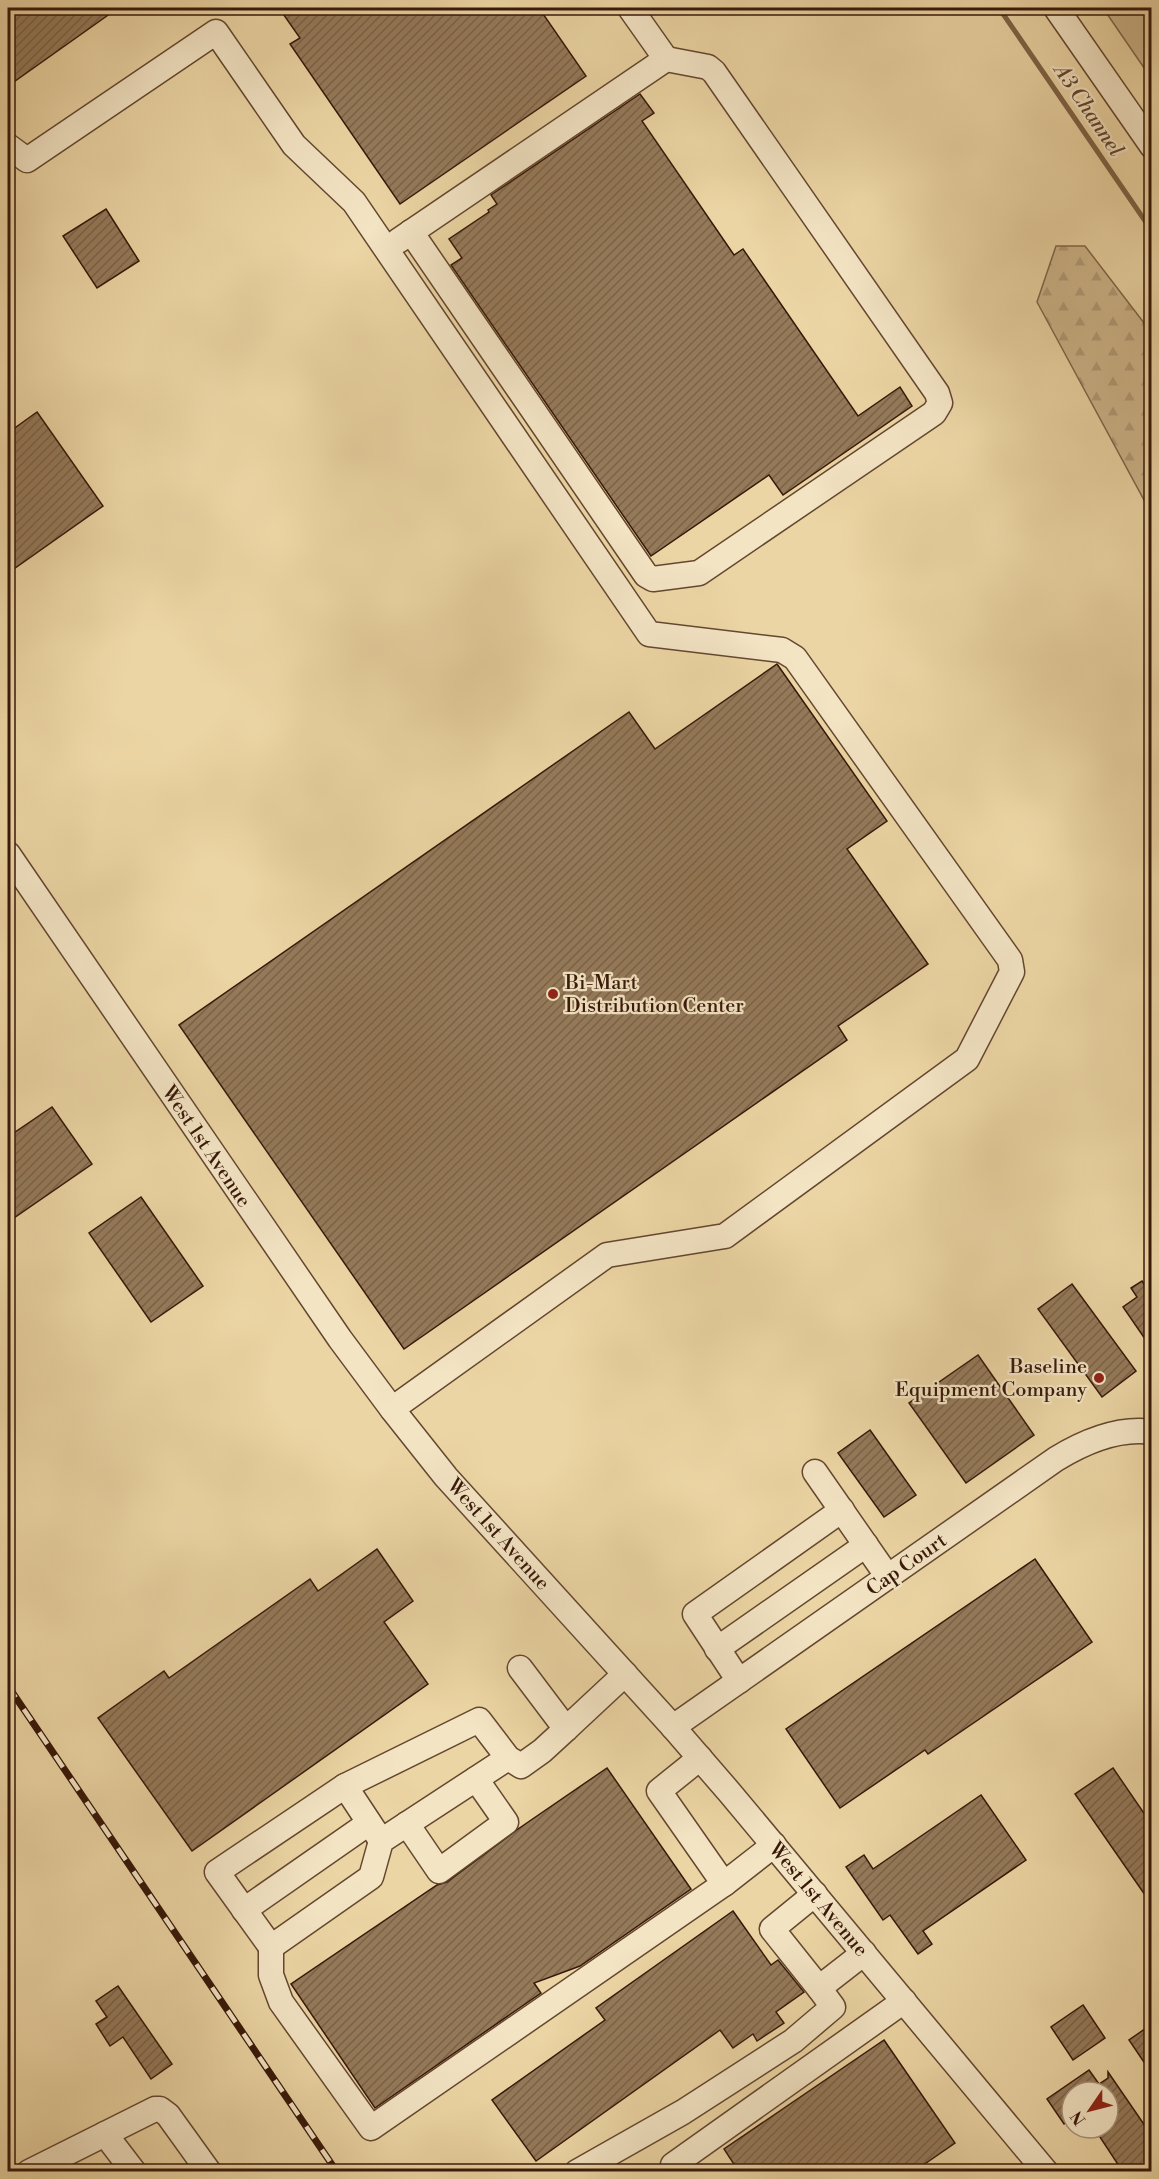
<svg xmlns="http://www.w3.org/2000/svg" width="1159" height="2179" font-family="'Libre Bodoni',serif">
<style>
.forest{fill:url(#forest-firs);stroke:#82664a;stroke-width:1.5}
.park{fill:#cdb58a;stroke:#82664a;stroke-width:1.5}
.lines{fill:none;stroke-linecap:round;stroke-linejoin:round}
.stream{stroke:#7e6346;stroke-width:5}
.building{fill:url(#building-hatch);stroke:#371809;stroke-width:1.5}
.minor-casing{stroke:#644730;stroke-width:27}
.minor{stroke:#f3e4c4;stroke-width:24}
.rail-casing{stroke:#371809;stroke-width:7}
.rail{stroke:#f3e4c4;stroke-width:4.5;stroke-dasharray:14;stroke-linecap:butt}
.poi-dot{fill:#8f2418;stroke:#f3e4c4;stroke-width:2}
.labels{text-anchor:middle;stroke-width:4.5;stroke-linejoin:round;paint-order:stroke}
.poi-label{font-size:20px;fill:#371809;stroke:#f3e4c4;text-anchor:start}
.street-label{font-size:20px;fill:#371809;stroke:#f3e4c4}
.water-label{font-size:21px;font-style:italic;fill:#61442d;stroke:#f3e4c4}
</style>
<defs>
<pattern id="forest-firs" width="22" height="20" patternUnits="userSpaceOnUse" patternTransform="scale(1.5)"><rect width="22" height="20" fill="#cdb58a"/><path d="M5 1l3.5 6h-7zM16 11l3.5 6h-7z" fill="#b19b76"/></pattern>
<pattern id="building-hatch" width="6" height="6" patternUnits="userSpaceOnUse" patternTransform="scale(1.5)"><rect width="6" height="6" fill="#957a5a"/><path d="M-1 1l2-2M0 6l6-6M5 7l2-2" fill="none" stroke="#7a6349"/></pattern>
</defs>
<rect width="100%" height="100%" fill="#ecd5a4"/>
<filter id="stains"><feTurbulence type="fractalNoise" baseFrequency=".00333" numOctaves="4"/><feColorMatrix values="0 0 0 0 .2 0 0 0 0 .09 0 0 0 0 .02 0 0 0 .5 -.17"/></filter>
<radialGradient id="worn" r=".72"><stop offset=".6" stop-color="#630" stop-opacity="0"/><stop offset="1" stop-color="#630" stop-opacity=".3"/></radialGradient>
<path class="forest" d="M1056,246H1085L1151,332V513L1037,302Z"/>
<path class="park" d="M1103,8H1151V78Z"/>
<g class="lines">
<path class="stream" d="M999,8L1152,231"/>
</g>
<g class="building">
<path d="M8,8H118L8,86Z"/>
<path d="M279,8H539L586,76L400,204L290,44L300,38Z"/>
<path d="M640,94L654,113L642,121L734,255L743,249L858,416L900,387L912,406L783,495L769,475L651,556L451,265L462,258L449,239L489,212L488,210L497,204L491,195Z"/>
<path d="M106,209L139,261L97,288L63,236Z"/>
<path d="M37,412L103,506L8,573V433Z"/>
<path d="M777,664L887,821L847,849L928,964L838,1026L847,1040L404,1349L179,1025L629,712L655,749Z"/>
<path d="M52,1107L92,1164L8,1222V1137Z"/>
<path d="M141,1197L203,1286L151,1322L89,1233Z"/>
<path d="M1142,1281L1148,1290L1152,1288V1349L1123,1307L1137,1297L1131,1288Z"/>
<path d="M1072,1284L1136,1371L1102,1397L1038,1309Z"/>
<path d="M978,1355L1034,1435L966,1483L909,1403Z"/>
<path d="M870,1430L916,1495L884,1517L838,1453Z"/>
<path d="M377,1549L413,1601L384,1622L428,1684L192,1851L98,1718L164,1671L169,1678L310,1579L318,1591Z"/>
<path d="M1035,1559L1092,1642L928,1754L925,1750L840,1808L786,1729Z"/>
<path d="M607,1768L691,1889L580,1966L534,1983L541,1993L375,2108L291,1984L437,1885L447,1882L518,1829Z"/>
<path d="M1113,1768L1152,1825V1905L1075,1794Z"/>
<path d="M981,1795L1026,1860L923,1931L932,1944L918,1954L890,1915L883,1920L846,1867L864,1855L873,1869Z"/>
<path d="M733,1911L771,1965L778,1960L804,1992L776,2012L784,2023L757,2041L753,2034L733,2048L720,2030L536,2161L492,2100L605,2020L596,2008Z"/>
<path d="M118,1986L172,2064L151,2079L123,2037L110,2046L96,2024L107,2017L96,2001Z"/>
<path d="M1083,2005L1105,2038L1073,2060L1051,2027Z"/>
<path d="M1152,2024V2074L1129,2040Z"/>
<path d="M884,2040L955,2143L913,2172H739L724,2149Z"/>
<path d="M1089,2070L1099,2084L1108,2078V2072L1152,2136V2172H1123L1094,2128H1108V2092H1072V2118L1064,2124L1047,2099Z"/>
</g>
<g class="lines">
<g class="minor-casing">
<g id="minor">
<path d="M1056,8L1152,146"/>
<path d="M8,146L27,160L216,32L294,145L354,202L649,634L782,650L795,658L1010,960L1012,972L967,1059L725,1236L607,1255L392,1409"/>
<path d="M411,232L646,575L653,579L699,573L934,413L940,403L937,393L714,72L708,67L666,59"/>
<path d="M398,241L666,59L630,8"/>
<path d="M8,854L340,1339L392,1409L446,1477L673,1727L730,1793L1046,2172"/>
<path d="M815,1472L888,1577"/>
<path d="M717,1649L866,1545"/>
<path d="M520,1668L566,1729L625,1674"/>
<path d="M739,1681L695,1614L842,1510"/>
<path d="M673,1727L1056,1459C1084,1442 1118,1427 1152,1432"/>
<path d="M508,1758L479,1720L345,1786L217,1872L271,1947L371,1877L381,1841L508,1758L521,1766L542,1751L566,1729"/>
<path d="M345,1786L378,1836"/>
<path d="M407,1824L439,1871L506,1822L476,1779"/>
<path d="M724,1884L774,1845"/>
<path d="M815,1894L772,1929L819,1988L864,1953"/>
<path d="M244,1910L369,1823"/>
<path d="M271,1947V1975L281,2002L371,2128L724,1884L659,1791L700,1758"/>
<path d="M105,2134L134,2172"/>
<path d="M673,2165L904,2001"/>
<path d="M29,2172L155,2109H160L168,2115L209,2172"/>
<path d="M577,2172L683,2112L793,2041L833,2007L819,1988"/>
</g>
</g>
<use href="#minor" class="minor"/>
<g class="rail-casing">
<path id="rail" d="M8,1686L337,2172"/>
</g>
<use href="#rail" class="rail"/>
</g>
<g class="poi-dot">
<circle cx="553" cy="994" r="6"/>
<circle cx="1099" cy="1378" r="6"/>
</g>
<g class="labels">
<g class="poi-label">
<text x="565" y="989">Bi-Mart<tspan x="565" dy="23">Distribution Center</tspan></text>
<text x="1087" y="1373" text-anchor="end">Baseline<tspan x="1087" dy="23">Equipment Company</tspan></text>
</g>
<g class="street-label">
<text transform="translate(207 1146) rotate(56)" y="7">West 1st Avenue</text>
<text transform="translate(499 1534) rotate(48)" y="7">West 1st Avenue</text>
<text transform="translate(906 1564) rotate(-35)" y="7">Cap Court</text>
<text transform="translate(819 1899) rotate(50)" y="7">West 1st Avenue</text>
</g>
<g class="water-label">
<text transform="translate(1089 110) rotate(56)" y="7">A3 Channel</text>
</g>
</g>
<rect width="1159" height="2179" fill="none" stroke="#ecd5a4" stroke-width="30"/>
<rect x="9" y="9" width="1141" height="2161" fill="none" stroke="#371809" stroke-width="3"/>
<rect x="15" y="15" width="1129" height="2149" fill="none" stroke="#371809" stroke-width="1.5"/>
<g transform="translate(1090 2110) rotate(235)"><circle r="28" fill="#f3e4c4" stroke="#a89279" stroke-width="1.5"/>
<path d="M0-4.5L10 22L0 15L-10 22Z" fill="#8f2418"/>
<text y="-9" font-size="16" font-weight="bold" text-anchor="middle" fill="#371809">N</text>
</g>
<rect width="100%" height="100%" filter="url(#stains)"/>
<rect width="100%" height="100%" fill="url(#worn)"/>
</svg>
